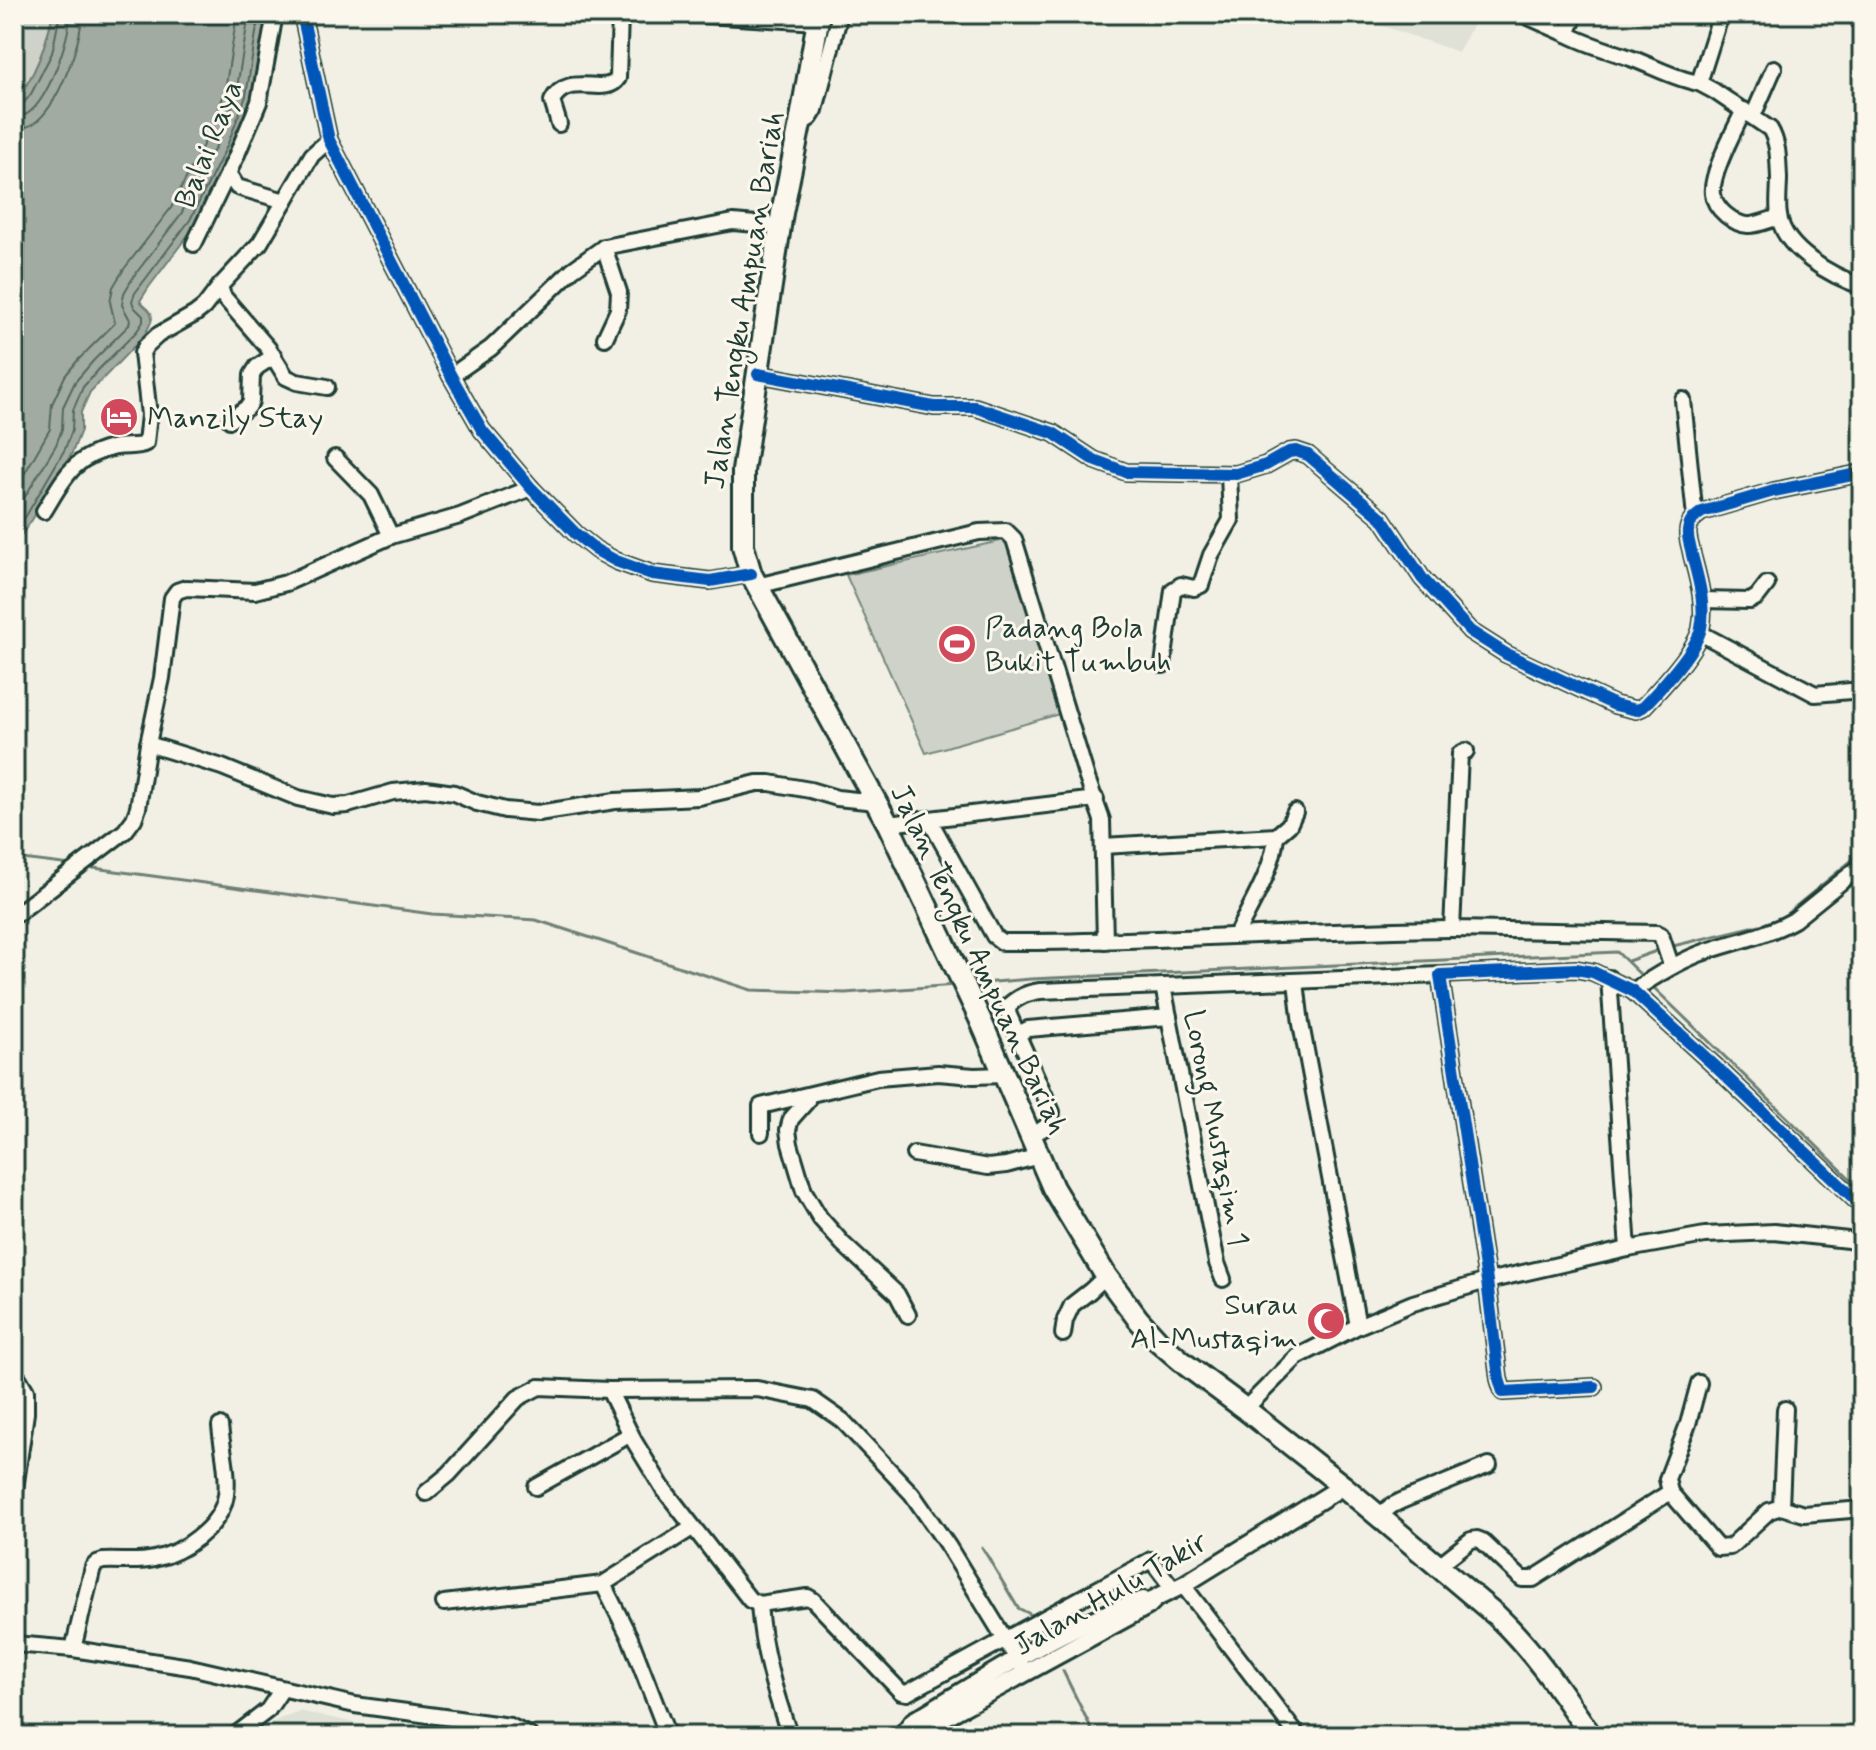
<svg xmlns="http://www.w3.org/2000/svg" width="1876" height="1750" font-family="Mynerve,sans-serif">
<style>
.built{fill:#e0e1d6}
.green{fill:#cfd2c8;stroke:#77887e;stroke-width:2}
.water{fill:#a2aba1;stroke:#6e7f75;stroke-width:2}
.lines{fill:none;stroke-linecap:round;stroke-linejoin:round}
.shore{stroke:#536960;stroke-width:2}
.stream{stroke:#6e7f75;stroke-width:3}
.minor-casing{stroke:#1f3d34;stroke-width:20}
.tertiary-casing{stroke:#1f3d34;stroke-width:22}
.secondary-casing{stroke:#1f3d34;stroke-width:26}
.minor{stroke:#fbf7ec;stroke-width:14}
.tertiary{stroke:#fbf7ec;stroke-width:16}
.secondary{stroke:#fbf7ec;stroke-width:20}
.cycleway-casing{stroke:#fbf7ec;stroke-width:17}
.cycleway{stroke:#0057b8;stroke-width:12}
.labels{text-anchor:middle;stroke-width:6;stroke-linejoin:round;paint-order:stroke}
.street-label{font-size:30px;fill:#1f3d34;stroke:#fbf7ec}
.poi-label{font-size:30px;fill:#1f3d34;stroke:#fbf7ec;text-anchor:start}
</style>
<rect width="100%" height="100%" fill="#f2f0e5"/>
<filter id="ink" filterUnits="userSpaceOnUse"><feTurbulence type="fractalNoise" baseFrequency=".0125" numOctaves="2"/><feDisplacementMap in="SourceGraphic" scale="16" xChannelSelector="R" yChannelSelector="G"/><feConvolveMatrix kernelMatrix="1 2 1 2 8 2 1 2 1" color-interpolation-filters="sRGB"/></filter>
<g filter="url(#ink)">
<g class="built">
<path d="M1348,14H1479L1458,52Z"/>
<path d="M299,1711L418,1736H247L255,1729Z"/>
</g>
<g class="green">
<path d="M14,14H53C45,47 36,76 14,102Z"/>
<path d="M1005,540L1059,714L926,753L846,575Z"/>
</g>
<path class="water" d="M53,14H267L254,98L246,122L197,223L149,287L140,301C142,304 145,306 148,309C157,318 148,327 144,336L90,392L81,412V430L72,453L32,520L14,545V102C36,76 45,47 53,14Z"/>
<g class="lines">
<g class="shore">
<path d="M14,107L22,105L31,94L52,53L60,14"/>
<path d="M14,117C20,116 21,117 27,114C49,100 69,39 70,14"/>
<path d="M14,129C21,128 27,128 33,124C58,108 81,43 82,14"/>
<path d="M14,492L50,429L52,404L65,376L78,360L115,323L110,302L113,287L124,269L171,208L207,137L218,111L225,91L237,14"/>
<path d="M14,515L56,445L62,429L63,407L75,382L94,360L129,325L130,320L122,305L124,293L134,276L181,214L218,142L229,115L236,94L249,14"/>
<path d="M14,531L26,516L65,449L72,430L73,410L83,387L101,367L137,331L143,322V316L134,307L132,301L135,293L190,220L227,146L246,96L259,14"/>
</g>
<g class="stream">
<path d="M14,858L71,865"/>
<path d="M86,867L432,914L536,920L751,990L845,993L956,985"/>
<path d="M1669,947L1764,924L1783,917L1862,852"/>
<path d="M1628,961L1662,949"/>
<path d="M971,984L1031,979L1617,952L1644,978"/>
<path d="M1652,986L1862,1190"/>
<path d="M982,1547L1018,1608L1032,1615"/>
<path d="M1063,1671L1095,1736"/>
</g>
<g class="minor-casing">
<g id="minor">
<path d="M302,14L329,140L451,376L482,430L531,488L576,534L596,550L616,561L652,574L710,581L751,574"/>
<path d="M691,14L818,22"/>
<path d="M1522,14L1567,34L1576,14"/>
<path d="M1721,14L1699,83L1714,91L1770,129C1779,144 1778,161 1779,178C1779,190 1777,204 1779,216C1784,250 1833,277 1862,286"/>
<path d="M1567,34C1588,45 1611,51 1633,59C1655,67 1675,79 1699,83"/>
<path d="M1744,110C1735,129 1710,175 1713,194C1714,203 1719,209 1726,215C1747,232 1756,224 1779,217"/>
<path d="M1753,116L1774,68"/>
<path d="M559,124L552,101C567,70 606,98 618,78L620,14"/>
<path d="M800,124L810,118L815,110L840,14"/>
<path d="M228,173L237,187L285,201"/>
<path d="M194,244L235,159L259,102L275,14"/>
<path d="M604,247L619,292L618,310L605,338"/>
<path d="M220,286L223,296L268,348L286,377L297,382L327,387"/>
<path d="M758,374L934,407H975L1053,433L1094,460L1126,472L1236,474L1266,465L1289,452L1296,451L1308,455L1382,518L1422,578L1470,631L1506,654L1615,705L1636,710L1643,707C1659,690 1697,650 1701,628C1706,604 1698,578 1692,555C1691,547 1687,539 1688,531C1689,521 1695,517 1702,512L1774,491L1862,473"/>
<path d="M451,376L491,348L572,270L604,247L733,222L780,226"/>
<path d="M1683,400L1695,517"/>
<path d="M230,420L249,406L251,401L252,375L257,367L274,356"/>
<path d="M335,458L371,495L391,536"/>
<path d="M44,511C65,477 73,456 116,447C127,445 137,448 146,443L149,415L142,353L146,346L158,335L195,314L204,307L220,286L260,243L312,155L329,140"/>
<path d="M757,586L979,532L1006,531L1014,539L1087,778L1102,820L1105,941"/>
<path d="M1702,600L1750,601L1757,597L1767,584"/>
<path d="M1700,633L1815,694L1862,690"/>
<path d="M1163,665L1173,590L1181,585L1194,588L1201,585L1211,555L1231,520L1229,474"/>
<path d="M148,744L222,767L298,798L333,806L348,805L393,792L426,789L454,793L477,803L505,810L538,813L615,801L699,797L757,783H770L810,790L837,798L876,802"/>
<path d="M1466,751L1460,754L1452,929L1657,933L1661,935L1671,965"/>
<path d="M929,819L994,936L1002,942C1152,943 1302,930 1452,929"/>
<path d="M888,824L1096,799"/>
<path d="M1103,846L1276,836L1289,825L1295,812"/>
<path d="M14,916L125,831L134,819L138,808L148,744L162,678L172,598L177,591L186,588L255,591L286,583L391,536L460,516L531,488"/>
<path d="M1236,935C1251,904 1273,871 1276,836"/>
<path d="M1609,978L1628,1249"/>
<path d="M1296,982L1301,1024L1358,1326"/>
<path d="M1163,986L1217,1263L1223,1279"/>
<path d="M1633,991C1655,976 1674,964 1699,954C1731,942 1764,937 1794,920L1862,865"/>
<path d="M1017,1034L1028,1029L1169,1017"/>
<path d="M806,1096L807,1101L791,1119L788,1130L790,1144L804,1191L820,1218L843,1244L897,1294L908,1315"/>
<path d="M761,1133V1106L878,1078L938,1073L974,1076L1004,1075"/>
<path d="M1030,1135C1042,1130 1051,1127 1052,1112L1008,1013L1009,1005C1019,996 1027,993 1040,991L1440,975"/>
<path d="M914,1154L988,1167L1006,1165L1039,1156"/>
<path d="M1063,1334L1065,1320L1072,1305L1090,1291L1106,1276"/>
<path d="M14,1376L19,1379L26,1391V1413L14,1496"/>
<path d="M1699,1383L1688,1424L1667,1479L1670,1492L1718,1548L1730,1547L1769,1511L1781,1507L1804,1514L1862,1509"/>
<path d="M1594,1387L1503,1392L1499,1379L1487,1281L1440,975L1576,969L1593,972L1633,991L1716,1067L1862,1206"/>
<path d="M609,1390L634,1441L662,1487L750,1600L759,1604L808,1597L813,1600L901,1692L907,1693L1151,1560L1174,1590"/>
<path d="M1245,1409L1297,1357L1358,1326L1413,1303L1483,1282L1628,1249L1705,1235L1774,1232L1848,1240L1862,1244"/>
<path d="M536,1487L631,1434"/>
<path d="M426,1493L449,1474L518,1398L539,1387L609,1390L757,1389L813,1400L843,1421L912,1494L948,1546L1022,1667"/>
<path d="M1781,1507L1785,1409"/>
<path d="M1379,1516L1391,1506L1401,1501L1489,1465"/>
<path d="M1439,1565L1471,1540L1477,1539L1482,1541L1522,1579H1533L1670,1492"/>
<path d="M603,1584L630,1638L668,1736"/>
<path d="M1183,1585L1298,1736"/>
<path d="M444,1603L603,1584L692,1528"/>
<path d="M759,1604C762,1650 775,1693 790,1736"/>
<path d="M14,1644L73,1649L190,1667L355,1705L510,1726L530,1736"/>
<path d="M73,1649L93,1567L97,1563L103,1561C120,1560 138,1563 154,1559C183,1553 221,1527 226,1495C229,1473 222,1448 220,1426"/>
<path d="M234,1736L268,1710L282,1689"/>
</g>
</g>
<g class="tertiary-casing">
<g id="tertiary">
<path d="M902,1735L913,1721C987,1677 1061,1627 1143,1600"/>
<path d="M900,1736L919,1731L1148,1606L1156,1598L1183,1585L1343,1486"/>
</g>
</g>
<g class="secondary-casing">
<path id="secondary" d="M819,14L800,124L782,213L743,471V546L751,574L888,824L980,1019L1053,1188L1106,1276L1138,1319L1158,1341L1186,1365L1245,1409L1343,1486L1496,1615C1534,1651 1562,1693 1591,1736"/>
</g>
<use href="#minor" class="minor"/>
<use href="#tertiary" class="tertiary"/>
<use href="#secondary" class="secondary"/>
<g class="cycleway-casing">
<g id="cycleway">
<path d="M302,14L329,140L451,376L482,430L531,488L576,534L596,550L616,561L652,574L710,581L751,574"/>
<path d="M758,374L934,407H975L1053,433L1094,460L1126,472L1236,474L1266,465L1289,452L1296,451L1308,455L1382,518L1422,578L1470,631L1506,654L1615,705L1636,710L1643,707C1659,690 1697,650 1701,628C1706,604 1698,578 1692,555C1691,547 1687,539 1688,531C1689,521 1695,517 1702,512L1774,491L1862,473"/>
<path d="M1594,1387L1503,1392L1499,1379L1487,1281L1440,975L1576,969L1593,972L1633,991L1716,1067L1862,1206"/>
</g>
</g>
<use href="#cycleway" class="cycleway"/>
</g>
</g>
<defs>
<g id="hotel-disc" transform="scale(2)"><circle r="9.5" fill="#d1495b" stroke="#fbf7ec"/><path d="M-6-4.5h1.5V1H6V5H4.5V3h-9V5H-6ZM-4 0a1.8 1.8 0 1 1 3.6 0ZM.5 0V-2.5h3Q6-2.5 6 0Z" fill="#fff"/></g>
<g id="stadium-disc" transform="scale(2)"><circle r="9.5" fill="#d1495b" stroke="#fbf7ec"/><path d="M0-5a6.5 5 0 1 0 0 10a6.5 5 0 1 0 0-10ZM-3.5-1.8h7v3.6h-7Z" fill="#fff"/></g>
<g id="mosque-disc" transform="scale(2)"><circle r="9.5" fill="#d1495b" stroke="#fbf7ec"/><path d="M3.5-4.9A6 6 0 1 0 3.5 4.9A5 5 0 1 1 3.5-4.9Z" fill="#fff"/></g>
</defs>
<g fill-rule="evenodd">
<use href="#hotel-disc" x="119" y="417"/>
<use href="#stadium-disc" x="957" y="644"/>
<use href="#mosque-disc" x="1326" y="1321"/>
</g>
<g class="labels">
<g class="street-label">
<text transform="translate(208 144) rotate(-68)" y="10">Balai Raya</text>
<text transform="translate(743 300) rotate(-81)" y="10">Jalan Tengku Ampuan Bariah</text>
<text transform="translate(980 959) rotate(65)" y="10">Jalan Tengku Ampuan Bariah</text>
<text transform="translate(1217 1128) rotate(79)" y="10">Lorong Mustaqim 1</text>
<text transform="translate(1110 1593) rotate(-30)" y="10">Jalan Hulu Takir</text>
</g>
<g class="poi-label">
<text x="147" y="427">Manzily Stay</text>
<text x="985" y="637">Padang Bola<tspan x="985" dy="34">Bukit Tumbuh</tspan></text>
<text x="1298" y="1314" text-anchor="end">Surau<tspan x="1298" dy="34">Al-Mustaqim</tspan></text>
</g>
</g>
<rect width="1876" height="1750" fill="none" stroke="#fbf7ec" stroke-width="48"/>
<rect x="24" y="24" width="1828" height="1702" fill="none" stroke="#1f3d34" stroke-width="3" filter="url(#ink)"/>
</svg>
